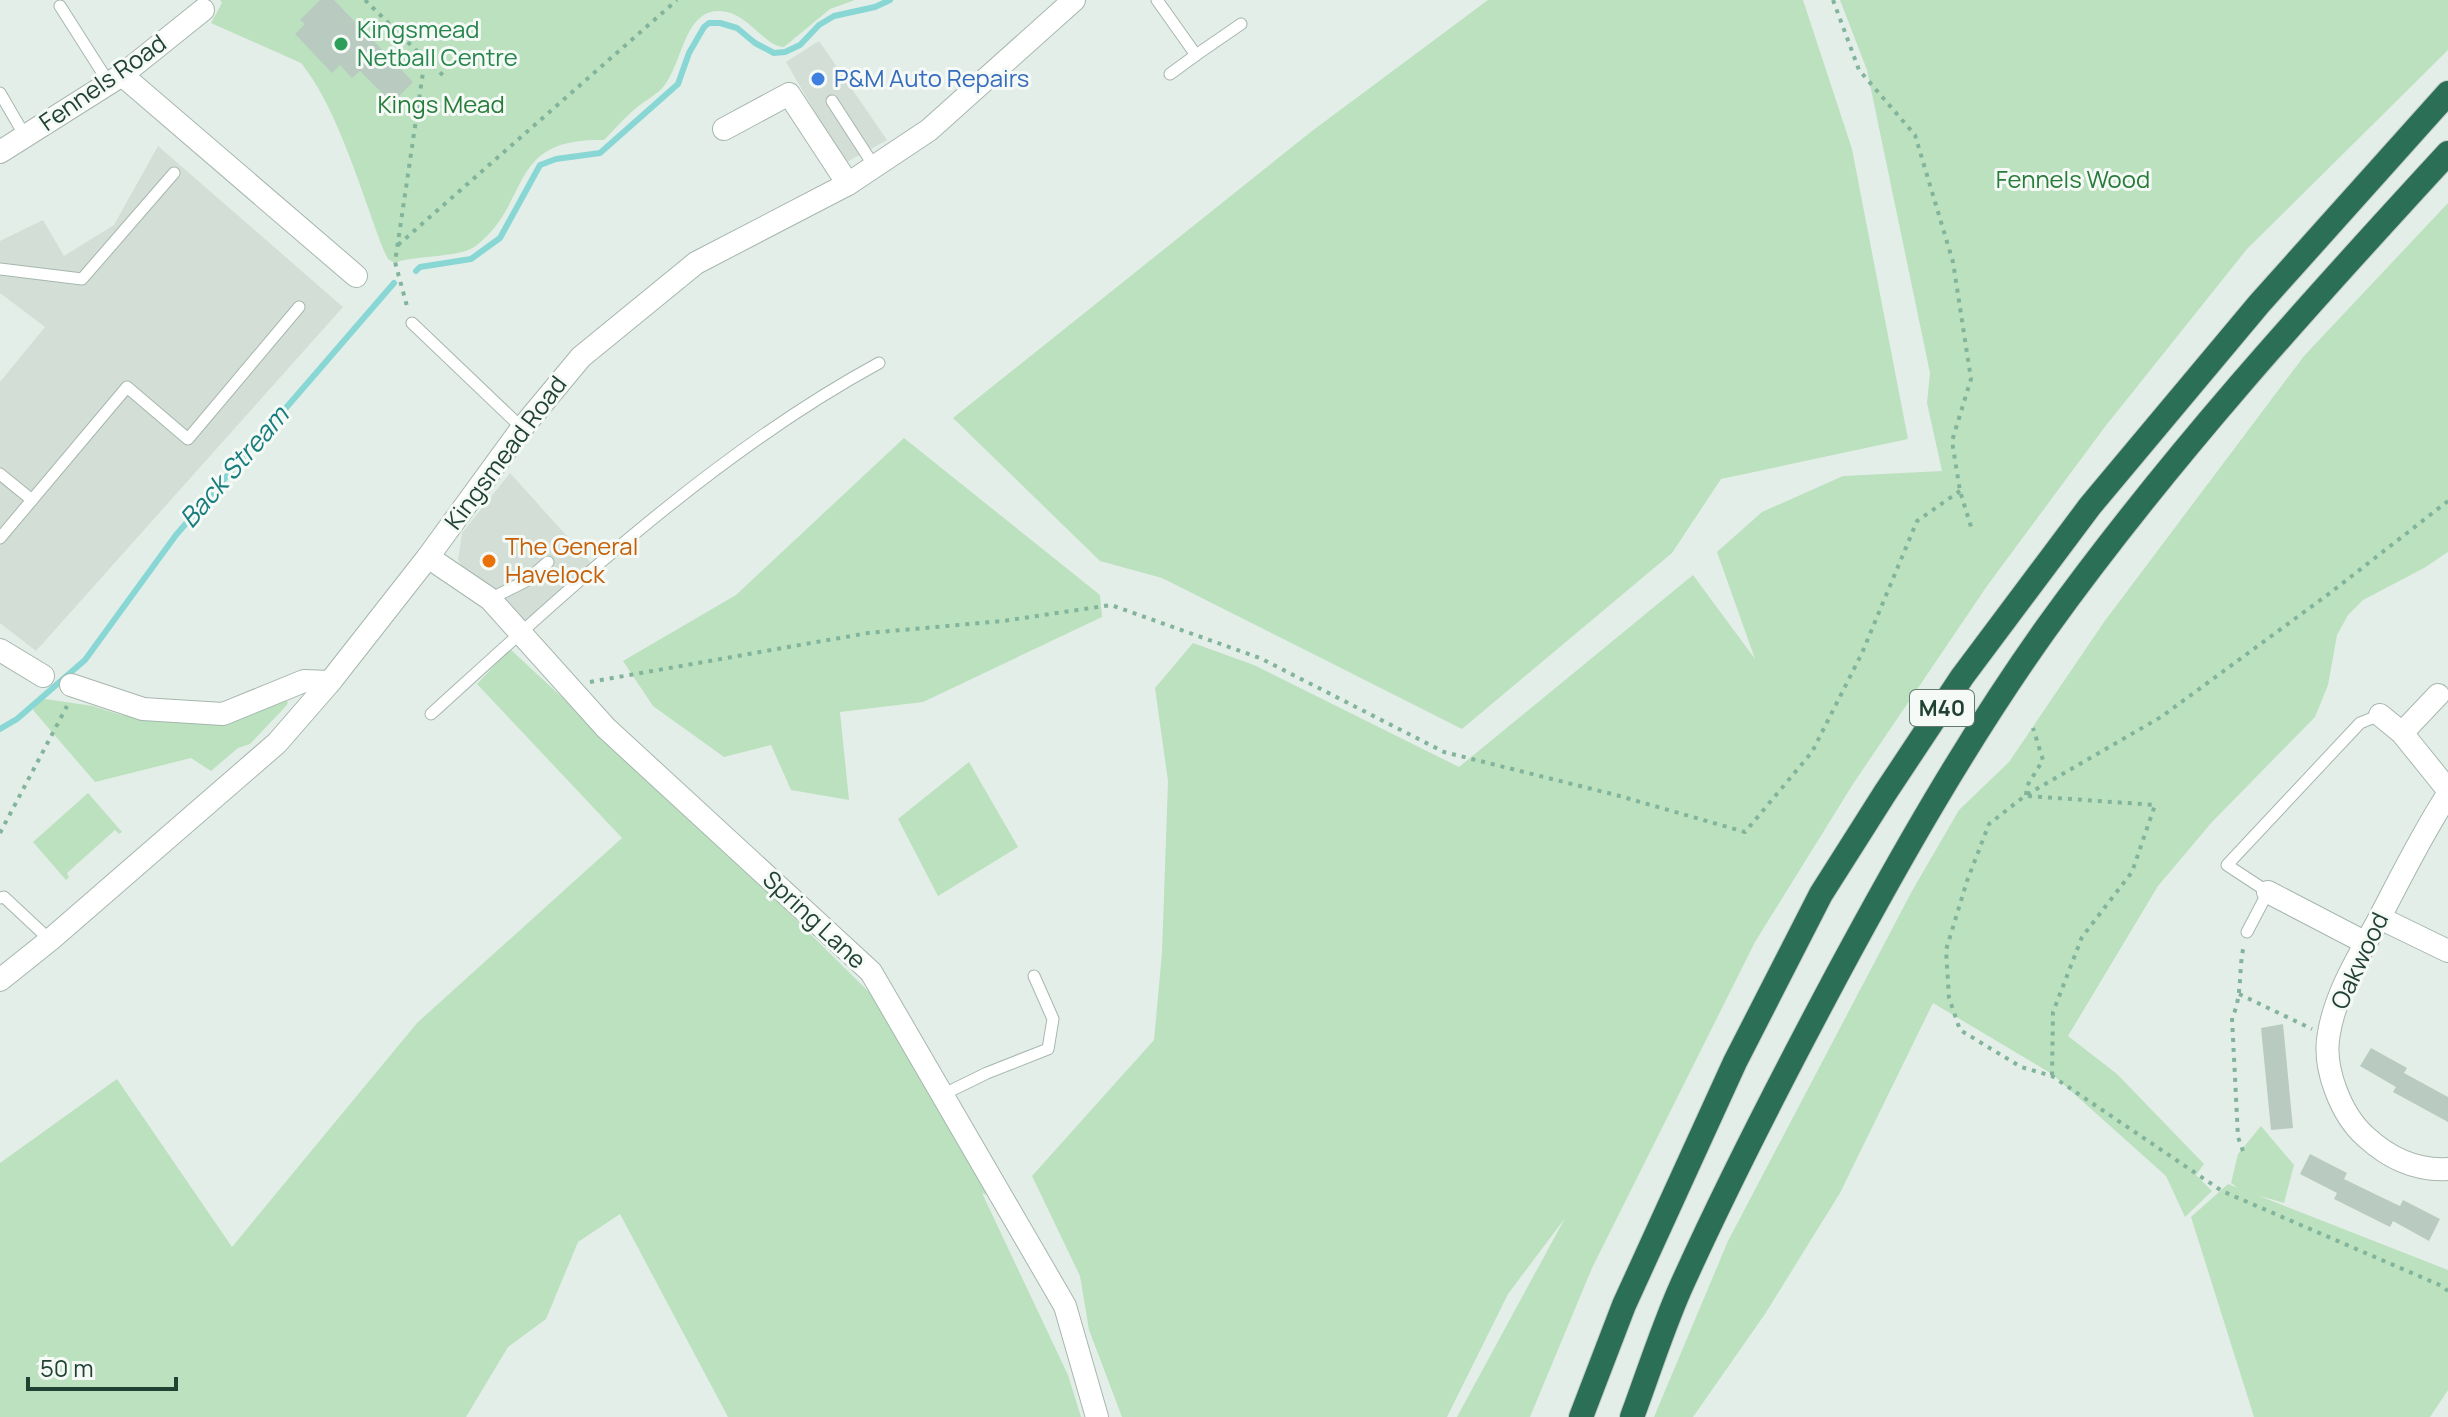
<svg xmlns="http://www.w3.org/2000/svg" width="2448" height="1417" font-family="Manrope,sans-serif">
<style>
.built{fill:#d2ded6}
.green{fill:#bbe1bf}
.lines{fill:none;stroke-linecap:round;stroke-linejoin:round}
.stream{stroke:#88d7d5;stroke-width:6}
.building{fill:#b9cac0}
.service-casing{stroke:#a6b7ae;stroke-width:13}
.minor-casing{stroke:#a6b7ae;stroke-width:24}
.motorway-casing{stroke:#c1cac6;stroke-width:26}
.path{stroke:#82b49c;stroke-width:4;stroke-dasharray:4 6;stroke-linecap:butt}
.service{stroke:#fff;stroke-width:11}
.minor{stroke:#fff;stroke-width:22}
.motorway{stroke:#2b7056;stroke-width:24}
.leisure-dot{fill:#2e9e5b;stroke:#f5faf7;stroke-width:3}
.shop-dot{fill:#3f7fe0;stroke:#f5faf7;stroke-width:3}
.food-dot{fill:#e8710a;stroke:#f5faf7;stroke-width:3}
.labels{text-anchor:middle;stroke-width:6;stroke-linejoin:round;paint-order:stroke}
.shield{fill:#f5faf7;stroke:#61796e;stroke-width:2}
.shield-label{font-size:22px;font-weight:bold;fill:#214233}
.leisure-label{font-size:24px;fill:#27864d;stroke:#f5faf7;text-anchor:start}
.shop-label{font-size:24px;fill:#366cbe;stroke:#f5faf7;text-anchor:start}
.street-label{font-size:24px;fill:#214233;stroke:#f5faf7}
.park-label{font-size:24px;fill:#287c3a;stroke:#f5faf7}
.food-label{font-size:24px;fill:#c56008;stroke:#f5faf7;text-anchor:start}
.water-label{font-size:26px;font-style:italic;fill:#167d7c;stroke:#f5faf7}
</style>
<rect width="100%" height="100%" fill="#e4eee8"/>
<g class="built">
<path d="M819,41L887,140L845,163L786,62Z"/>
<path d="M158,146L343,307L36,651L0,623V382L45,327L0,293V241L43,220L64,256L114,225Z"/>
<path d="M510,473L593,565L524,623L474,585L458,560L462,533Z"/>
</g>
<g class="green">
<path d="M220,0H855L830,9L784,47C765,46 750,17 727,12C684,3 684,62 664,86C657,95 644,101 635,109C624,118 614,130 604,140C506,138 533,200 477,245C460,259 418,254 394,263L388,259L384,251C362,195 338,108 301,63L211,23L222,3Z"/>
<path d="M1488,0H1803L1852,149L1908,439L1721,479L1672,553L1462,729L1162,578L1100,561L953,418L1312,131Z"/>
<path d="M1840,0H2448V50L2247,249L2104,428L1987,586L1853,784L1755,942L1592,1268L1530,1417H1457L1565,1218L1508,1294L1447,1417H1122L1089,1330L1080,1276L1032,1176L1154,1040L1162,953L1168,781L1155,688L1193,643L1254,665L1459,767L1693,575L1755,659L1717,552L1762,512L1843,476L1942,471L1927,403L1930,373L1867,70Z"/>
<path d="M2448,203V552L2424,568L2363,600L2348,615L2337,635L2328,685L2315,717L2212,822L2158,886L2068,1036L2117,1074L2204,1164L2196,1175L2212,1191L2185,1217L2166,1176L2052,1074L1933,1003L1840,1193L1765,1314L1693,1417H1654L1728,1241L1912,891L1959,810L2009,762L2104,622L2304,356Z"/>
<path d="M904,438L1100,595L1102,617L923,702L840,712L849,800L791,790L771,745L724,757L653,706L623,661L736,595Z"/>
<path d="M510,649L705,830L869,992L994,1198L982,1193L1068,1375L1081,1417H728L620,1214L578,1242L546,1319L508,1347L466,1417H0V1163L117,1079L232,1247L417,1023L622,838L477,684Z"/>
<path d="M283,698L288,702L287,705L250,744L238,748L211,771L191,758L95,782L33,710L37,703L45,699L93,706L121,715L168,720Z"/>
<path d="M969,762L1018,847L938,896L898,819Z"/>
<path d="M88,793L122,832L119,834L115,830L67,873L69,877L66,880L33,842Z"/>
<path d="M2261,1126L2294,1165L2284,1203L2257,1195L2448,1270V1390L2430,1417H2254L2191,1217L2228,1184L2238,1188L2231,1183L2238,1154Z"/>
</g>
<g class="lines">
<g class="stream">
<path d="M416,271L420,267L471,259L500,238L540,165L556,159L600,153L678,84L689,53L704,27L709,23H720L737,28L755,43L774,53L785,52L800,45L819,25L834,16L875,7L890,0"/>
<path d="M0,729L17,719L85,660L176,535L394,283"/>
</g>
</g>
<g class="building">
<path d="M320,0H334L413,82L392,103L360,71L352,78L340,65L332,73L295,34L305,24L300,20Z"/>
<path d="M2283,1024L2293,1128L2271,1130L2261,1028Z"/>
<path d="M2371,1048L2407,1068L2404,1073L2448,1097V1122L2393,1092L2396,1087L2360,1066Z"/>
<path d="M2310,1154L2347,1173L2344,1179L2381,1197L2400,1206L2403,1200L2440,1219L2429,1241L2393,1221L2390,1227L2334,1199L2337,1193L2300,1174Z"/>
</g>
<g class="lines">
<g class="service-casing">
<g id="service">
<path d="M1157,0L1196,55L1241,24"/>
<path d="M60,6L109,83"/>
<path d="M1170,74L1196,55"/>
<path d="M0,93L25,136"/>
<path d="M832,101L874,166"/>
<path d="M0,269L82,279L174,173"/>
<path d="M412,323L522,428"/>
<path d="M0,474L32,500"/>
<path d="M0,538L127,387L188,439L299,307"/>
<path d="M490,599L526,581L548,562"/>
<path d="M431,714C569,589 715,452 879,363"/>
<path d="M0,898L4,897L50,940"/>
<path d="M2247,932L2268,892L2227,865L2360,723L2380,715"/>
<path d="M942,1095L987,1073L1048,1049L1053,1019L1034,976"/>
</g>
</g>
<g class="minor-casing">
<g id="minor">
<path d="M122,75L356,276"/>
<path d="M724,129L789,94L848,184"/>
<path d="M0,152L122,75L203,10"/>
<path d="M428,557L490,599L606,728L871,972L1065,1306L1097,1417"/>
<path d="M0,650L43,676"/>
<path d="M71,685L143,709L223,714L304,681L330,682"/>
<path d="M2380,715L2402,733L2448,790"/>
<path d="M2402,733L2438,695"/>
<path d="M2448,794C2422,834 2402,875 2380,917C2361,953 2336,991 2329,1033C2322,1067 2341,1115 2366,1137C2389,1158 2416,1171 2448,1169"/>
<path d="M2268,892L2366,943"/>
<path d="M2380,918L2448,951"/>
<path d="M0,980L50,940L277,743L330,682L428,557L522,428L581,357L696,263L848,184L929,130L1074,0"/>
</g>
</g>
<g class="motorway-casing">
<g id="motorway">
<path d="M1581,1417L1624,1305L1735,1062L1821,894L1885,793L1962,677L2090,506L2259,304L2448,93"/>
<path d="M1632,1417C1648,1374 1662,1330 1680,1289C1728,1182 1782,1078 1837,975C1901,856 1967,740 2045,630C2167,460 2307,306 2448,153"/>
</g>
</g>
<g class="path">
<path d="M365,0L425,59L395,262L408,310"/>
<path d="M1833,0L1859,70L1915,135L1953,262L1971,379L1952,441L1960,491L1972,530"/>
<path d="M425,59L445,77"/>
<path d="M398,245L677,0"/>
<path d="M2448,501L2330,593L2161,717L2026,795L1989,824L1967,881L1946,950L1949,998L1960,1030L2021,1067L2052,1076L2222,1191L2442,1286L2448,1291"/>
<path d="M590,682L868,633L1003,621L1111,605L1260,658L1444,752L1616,795L1745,832L1812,752L1862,653L1917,521L1960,491"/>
<path d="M2026,795L2027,786L2043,760L2033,728"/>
<path d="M2028,796L2155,805L2132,872L2082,937L2053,1012L2052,1076"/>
<path d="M0,833L67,706"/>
<path d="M2239,994L2312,1029"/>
<path d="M2243,1151L2238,1137L2232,1018C2243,995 2238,969 2244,945"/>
</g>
<use href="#service" class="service"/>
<use href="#minor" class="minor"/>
<use href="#motorway" class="motorway"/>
</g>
<circle class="leisure-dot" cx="341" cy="44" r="8"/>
<circle class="shop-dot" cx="818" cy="79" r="8"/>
<circle class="food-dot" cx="489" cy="561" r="8"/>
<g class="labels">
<rect class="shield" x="1910" y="690" width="64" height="36" rx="6"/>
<g class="shield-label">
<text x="1942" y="716">M40</text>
</g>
<g class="leisure-label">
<text x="357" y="38">Kingsmead<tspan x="357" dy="28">Netball Centre</tspan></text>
</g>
<g class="shop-label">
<text x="834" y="87">P&amp;M Auto Repairs</text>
</g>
<g class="street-label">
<text transform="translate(103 83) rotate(-35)" y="8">Fennels Road</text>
<text transform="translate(506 453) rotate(-53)" y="8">Kingsmead Road</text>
<text transform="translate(814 920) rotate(43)" y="8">Spring Lane</text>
<text transform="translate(2360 961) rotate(-65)" y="8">Oakwood</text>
</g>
<g class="park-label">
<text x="441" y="113">Kings Mead</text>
<text x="2073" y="188">Fennels Wood</text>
</g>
<g class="food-label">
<text x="505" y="555">The General<tspan x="505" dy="28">Havelock</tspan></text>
</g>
<g class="water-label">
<text transform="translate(234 467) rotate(-49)" y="9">Back Stream</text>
</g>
</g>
<path d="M28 1377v12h148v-12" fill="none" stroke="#214233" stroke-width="4"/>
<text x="40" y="1377" font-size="24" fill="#214233" stroke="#f5faf7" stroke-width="6" paint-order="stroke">50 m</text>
</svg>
